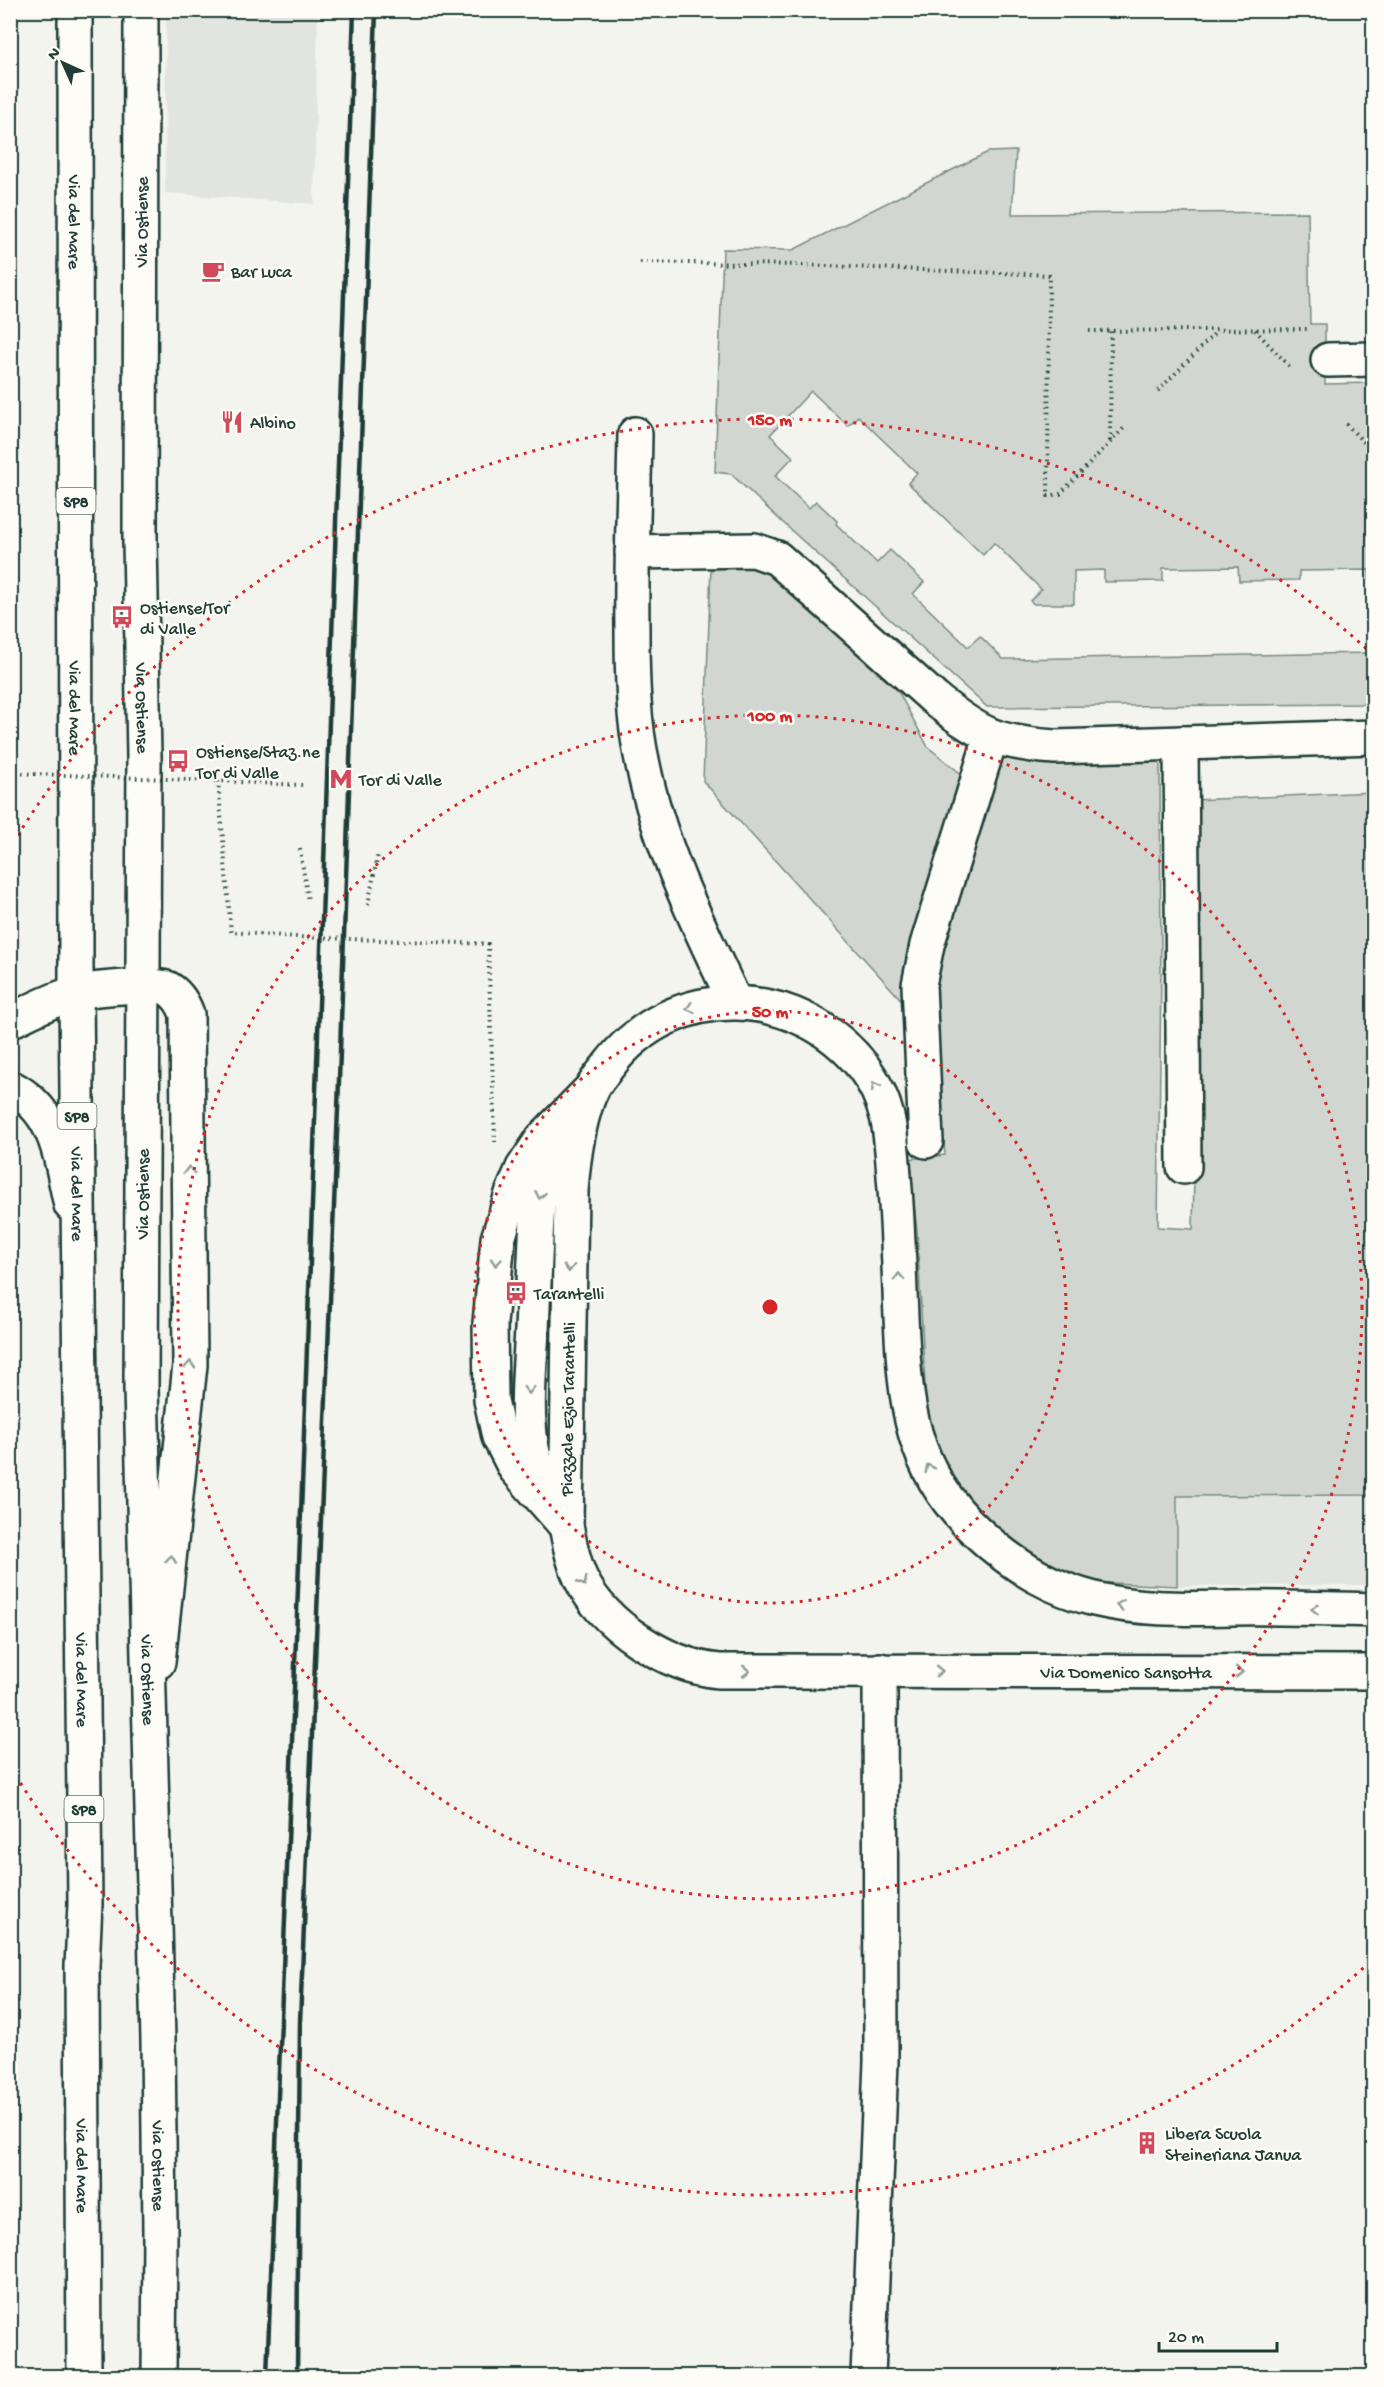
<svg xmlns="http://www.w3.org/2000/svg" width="1384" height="2387" font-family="'Gochi Hand',sans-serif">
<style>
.built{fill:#e2e5df}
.green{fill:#d1d6d1;stroke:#788a82;stroke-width:1.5}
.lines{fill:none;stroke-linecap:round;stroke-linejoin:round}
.minor-casing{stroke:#1f3d34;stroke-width:38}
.major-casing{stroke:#1f3d34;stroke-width:38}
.path{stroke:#1f3d34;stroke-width:4;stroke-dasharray:1.5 4.5;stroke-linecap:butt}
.minor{stroke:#fdfcf7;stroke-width:33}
.major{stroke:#fdfcf7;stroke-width:33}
.rail{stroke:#1f3d34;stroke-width:4.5}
.path-bridge{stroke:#1f3d34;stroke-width:4;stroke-dasharray:1.5 4.5;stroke-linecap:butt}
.oneway{stroke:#8e9c96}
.ring{fill:none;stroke:#d62828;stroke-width:3;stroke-dasharray:3 6}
.labels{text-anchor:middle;stroke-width:5;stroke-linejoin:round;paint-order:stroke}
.shield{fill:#fdfcf7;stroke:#62766e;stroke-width:1.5}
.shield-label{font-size:16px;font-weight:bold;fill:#1f3d34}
.street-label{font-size:18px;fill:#1f3d34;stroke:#fdfcf7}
.poi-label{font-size:18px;fill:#1f3d34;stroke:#fdfcf7;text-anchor:start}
.centre{fill:#d62828;stroke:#fdfcf7;stroke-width:3}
.ring-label{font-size:18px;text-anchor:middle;font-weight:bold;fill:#d62828;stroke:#fdfcf7;stroke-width:5;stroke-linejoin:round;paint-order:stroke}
</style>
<rect width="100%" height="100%" fill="#f4f4ef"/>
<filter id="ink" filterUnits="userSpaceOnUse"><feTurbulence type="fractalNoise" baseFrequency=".0167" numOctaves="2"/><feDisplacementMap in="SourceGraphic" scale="12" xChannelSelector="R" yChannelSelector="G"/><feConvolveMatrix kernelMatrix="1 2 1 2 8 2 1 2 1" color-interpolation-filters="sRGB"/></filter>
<g filter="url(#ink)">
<g class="built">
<path d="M166,11H318L314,204L165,193Z"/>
<path d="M1373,1495V1585L1177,1586L1176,1496Z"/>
</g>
<g class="green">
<path d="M1016,151L1012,214L1308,212L1310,324H1325V384L1373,383V579H1369V570L1299,571V580L1239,581L1238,567L1163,568V581L1104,582V570L1074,571V604H1034L1030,601L1041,589L994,543L983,555L908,483L917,473L858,416L848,426L811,391L770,435L793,457L775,476L809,508L816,501L837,521L836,524L877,563L890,550L924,582L913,594L968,647L980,636L1003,659L1373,653V704L987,707L794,533L731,474L715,472L723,249L793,250L988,152Z"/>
<path d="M749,564L773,576L898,691L928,747L965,777L905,1004L703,781L711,567Z"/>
<path d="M1000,758L1160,761L1161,972L1158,1227L1193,1229L1196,1054L1193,800L1373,792V1495L1177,1496V1586L1089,1582L1044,1562L998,1534L959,1493L931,1439L926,1404L917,1231L909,1159L945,1155L932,987Z"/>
</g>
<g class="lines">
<g class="minor-casing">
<g id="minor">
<path d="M1328,360L1374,359"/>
<path d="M635,434C634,499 631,564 632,629C632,674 633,721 643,765C660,849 699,926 735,1002"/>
<path d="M632,552L754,550L777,558L935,699C980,735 997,743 1055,747L1374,737"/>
<path d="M1181,743L1184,1167"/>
<path d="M10,1021C31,1011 53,999 75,993C87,989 157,983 167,988C178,994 183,1003 187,1014L190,1365L158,1662"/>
<path d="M10,1087C58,1111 60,1158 71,1205"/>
<path d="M926,1141L919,985L927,945L991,737"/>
<path d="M548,1493C520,1443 529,1384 532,1330C534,1288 535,1246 538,1205L544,1176L559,1141"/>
<path d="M566,1526L515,1468L499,1437L491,1400L490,1323L498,1239L512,1194L523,1168L543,1138L590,1090"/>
<path id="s1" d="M1374,1610C1326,1609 1279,1607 1232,1608C1126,1610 1059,1608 977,1532C910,1470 905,1403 901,1317C899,1270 898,1223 894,1176C891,1134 890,1103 864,1068C800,984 673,980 609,1065C604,1072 597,1079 593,1087C579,1114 573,1161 571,1191L566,1526C570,1545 573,1562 581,1579C604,1626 667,1666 719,1671L1374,1672"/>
<path d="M868,2376L881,2062L880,1670"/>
</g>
</g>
<g class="major-casing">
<g id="major">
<path id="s2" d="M75,10L76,992L85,1904L82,1966L84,2376"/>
<path id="s3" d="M141,10L140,541L144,757L141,1388L158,2040L160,2232L159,2376"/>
</g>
</g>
<g class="path">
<path d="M640,262L800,265L1049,275L1048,496L1060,494L1124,428"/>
<path d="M1255,330L1291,368"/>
<path d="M1089,331L1307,329"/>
<path d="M1158,391L1216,332"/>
<path d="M1346,424L1374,453"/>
<path d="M1110,441L1111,331"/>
<path d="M302,785L218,781L231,932L297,937L488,944L495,1142"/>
<path d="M300,849L308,901"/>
<path d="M368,905L378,854"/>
</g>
<use href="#minor" class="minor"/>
<use href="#major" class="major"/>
<g class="rail">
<path d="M267,2376L303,1461L354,10"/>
<path d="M297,2376L300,2022L338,1109L376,10"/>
</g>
<path class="path-bridge" d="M10,773L218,781"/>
</g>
<defs><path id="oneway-chevron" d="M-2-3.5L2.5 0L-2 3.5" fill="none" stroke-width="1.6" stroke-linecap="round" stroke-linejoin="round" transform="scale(1.5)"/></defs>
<g class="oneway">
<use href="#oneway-chevron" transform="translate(690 1008) rotate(164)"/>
<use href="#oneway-chevron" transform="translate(875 1086) rotate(-122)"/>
<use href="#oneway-chevron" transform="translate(189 1170) rotate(-91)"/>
<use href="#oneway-chevron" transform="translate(540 1195) rotate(101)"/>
<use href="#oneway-chevron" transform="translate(496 1262) rotate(95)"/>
<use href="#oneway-chevron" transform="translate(569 1268) rotate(91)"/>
<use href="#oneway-chevron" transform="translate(899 1277) rotate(-92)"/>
<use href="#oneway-chevron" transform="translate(190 1365) rotate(-87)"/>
<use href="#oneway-chevron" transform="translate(529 1390) rotate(91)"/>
<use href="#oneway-chevron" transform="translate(929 1468) rotate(-117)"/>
<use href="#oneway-chevron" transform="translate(171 1559) rotate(-83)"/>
<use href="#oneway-chevron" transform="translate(583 1582) rotate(62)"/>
<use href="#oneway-chevron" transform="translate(1120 1605) rotate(-172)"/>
<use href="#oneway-chevron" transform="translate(1315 1609) rotate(-179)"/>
<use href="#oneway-chevron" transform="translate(746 1671) rotate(1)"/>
<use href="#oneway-chevron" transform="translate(939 1671) rotate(1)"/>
<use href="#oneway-chevron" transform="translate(1239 1672)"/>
</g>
</g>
<g class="ring">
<circle cx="770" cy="1307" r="296"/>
<circle cx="770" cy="1307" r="592"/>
<path d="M1370 1962A888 888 0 0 1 13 1771M13 843A888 888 0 0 1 1370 652"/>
</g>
<defs>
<g id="cafe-bare" transform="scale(1.8)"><path d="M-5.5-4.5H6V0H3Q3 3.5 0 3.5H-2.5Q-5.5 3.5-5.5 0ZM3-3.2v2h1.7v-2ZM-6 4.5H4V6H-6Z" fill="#d1495b" stroke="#fdfcf7" stroke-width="2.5" paint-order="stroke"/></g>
<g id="restaurant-bare" transform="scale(1.8)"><path d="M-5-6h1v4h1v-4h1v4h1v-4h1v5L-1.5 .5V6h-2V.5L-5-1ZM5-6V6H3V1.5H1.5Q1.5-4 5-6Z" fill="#d1495b" stroke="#fdfcf7" stroke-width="2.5" paint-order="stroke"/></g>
<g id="bus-bare" transform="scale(1.8)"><path d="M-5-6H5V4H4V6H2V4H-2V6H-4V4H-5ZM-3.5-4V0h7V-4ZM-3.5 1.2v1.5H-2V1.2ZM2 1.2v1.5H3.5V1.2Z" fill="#d1495b" stroke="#fdfcf7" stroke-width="2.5" paint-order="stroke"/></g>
<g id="metro-bare" transform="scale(1.8)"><path d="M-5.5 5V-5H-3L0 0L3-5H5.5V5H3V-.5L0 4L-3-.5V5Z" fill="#d1495b" stroke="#fdfcf7" stroke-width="2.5" paint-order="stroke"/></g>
<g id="building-bare" transform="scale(1.8)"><path d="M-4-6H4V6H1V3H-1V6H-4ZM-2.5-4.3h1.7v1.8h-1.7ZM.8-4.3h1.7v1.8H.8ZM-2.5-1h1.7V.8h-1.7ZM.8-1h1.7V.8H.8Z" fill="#d1495b" stroke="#fdfcf7" stroke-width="2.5" paint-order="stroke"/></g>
</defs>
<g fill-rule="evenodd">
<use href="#cafe-bare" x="213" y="271"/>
<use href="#restaurant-bare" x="232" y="422"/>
<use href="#bus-bare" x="122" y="617"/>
<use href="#bus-bare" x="178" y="761"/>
<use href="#metro-bare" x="341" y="779"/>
<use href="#bus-bare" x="516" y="1293"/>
<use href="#building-bare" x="1147" y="2143"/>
</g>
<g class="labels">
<g class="shield">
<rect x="56.5" y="488" width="39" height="26" rx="4.5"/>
<rect x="57.5" y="1103" width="39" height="26" rx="4.5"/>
<rect x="64.5" y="1796" width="39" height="26" rx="4.5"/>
</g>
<g class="shield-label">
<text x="76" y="507">SP8</text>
<text x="77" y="1122">SP8</text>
<text x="84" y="1815">SP8</text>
</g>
<g class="street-label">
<text dy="6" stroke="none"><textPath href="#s2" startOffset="212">Via del Mare</textPath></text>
<text transform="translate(141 222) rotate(-90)" y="6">Via Ostiense</text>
<text dy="6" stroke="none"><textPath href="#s2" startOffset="698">Via del Mare</textPath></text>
<text dy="6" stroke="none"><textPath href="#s3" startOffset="698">Via Ostiense</textPath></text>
<text dy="6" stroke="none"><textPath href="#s2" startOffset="1184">Via del Mare</textPath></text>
<text transform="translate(142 1194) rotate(-90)" y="6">Via Ostiense</text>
<text transform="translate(567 1409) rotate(-89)" y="6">Piazzale Ezio Tarantelli</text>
<text dy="6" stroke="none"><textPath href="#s1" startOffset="2306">Via Domenico Sansotta</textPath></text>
<text dy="6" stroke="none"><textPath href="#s3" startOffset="1670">Via Ostiense</textPath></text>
<text dy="6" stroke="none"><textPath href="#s2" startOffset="1670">Via del Mare</textPath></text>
<text dy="6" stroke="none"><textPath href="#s2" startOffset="2156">Via del Mare</textPath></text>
<text dy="6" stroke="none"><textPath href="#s3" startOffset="2156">Via Ostiense</textPath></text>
</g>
<g class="poi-label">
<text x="231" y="277">Bar Luca</text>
<text x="250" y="428">Albino</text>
<text x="140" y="613">Ostiense/Tor<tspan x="140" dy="21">di Valle</tspan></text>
<text x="196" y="757">Ostiense/Staz.ne<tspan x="196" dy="21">Tor di Valle</tspan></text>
<text x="359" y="785">Tor di Valle</text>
<text x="534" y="1299">Tarantelli</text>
<text x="1165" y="2139">Libera Scuola<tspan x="1165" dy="21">Steineriana Janua</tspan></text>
</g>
</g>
<circle cx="770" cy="1307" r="9" class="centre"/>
<g class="ring-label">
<text x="770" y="425">150 m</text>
<text x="770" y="721">100 m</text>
<text x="770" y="1017">50 m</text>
</g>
<rect width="1384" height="2387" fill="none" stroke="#fdfcf7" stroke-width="36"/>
<rect x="18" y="18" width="1348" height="2351" fill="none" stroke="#1f3d34" stroke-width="2" filter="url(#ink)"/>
<g transform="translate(63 63) rotate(315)" stroke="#fdfcf7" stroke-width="4.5" paint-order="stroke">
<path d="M0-4.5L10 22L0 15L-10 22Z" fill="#1f3d34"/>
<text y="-9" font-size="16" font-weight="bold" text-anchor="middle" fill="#1f3d34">N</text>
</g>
<path d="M1159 2342v9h118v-9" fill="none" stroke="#1f3d34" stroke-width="3"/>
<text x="1168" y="2342" font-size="18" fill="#1f3d34" stroke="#fdfcf7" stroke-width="4.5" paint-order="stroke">20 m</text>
</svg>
